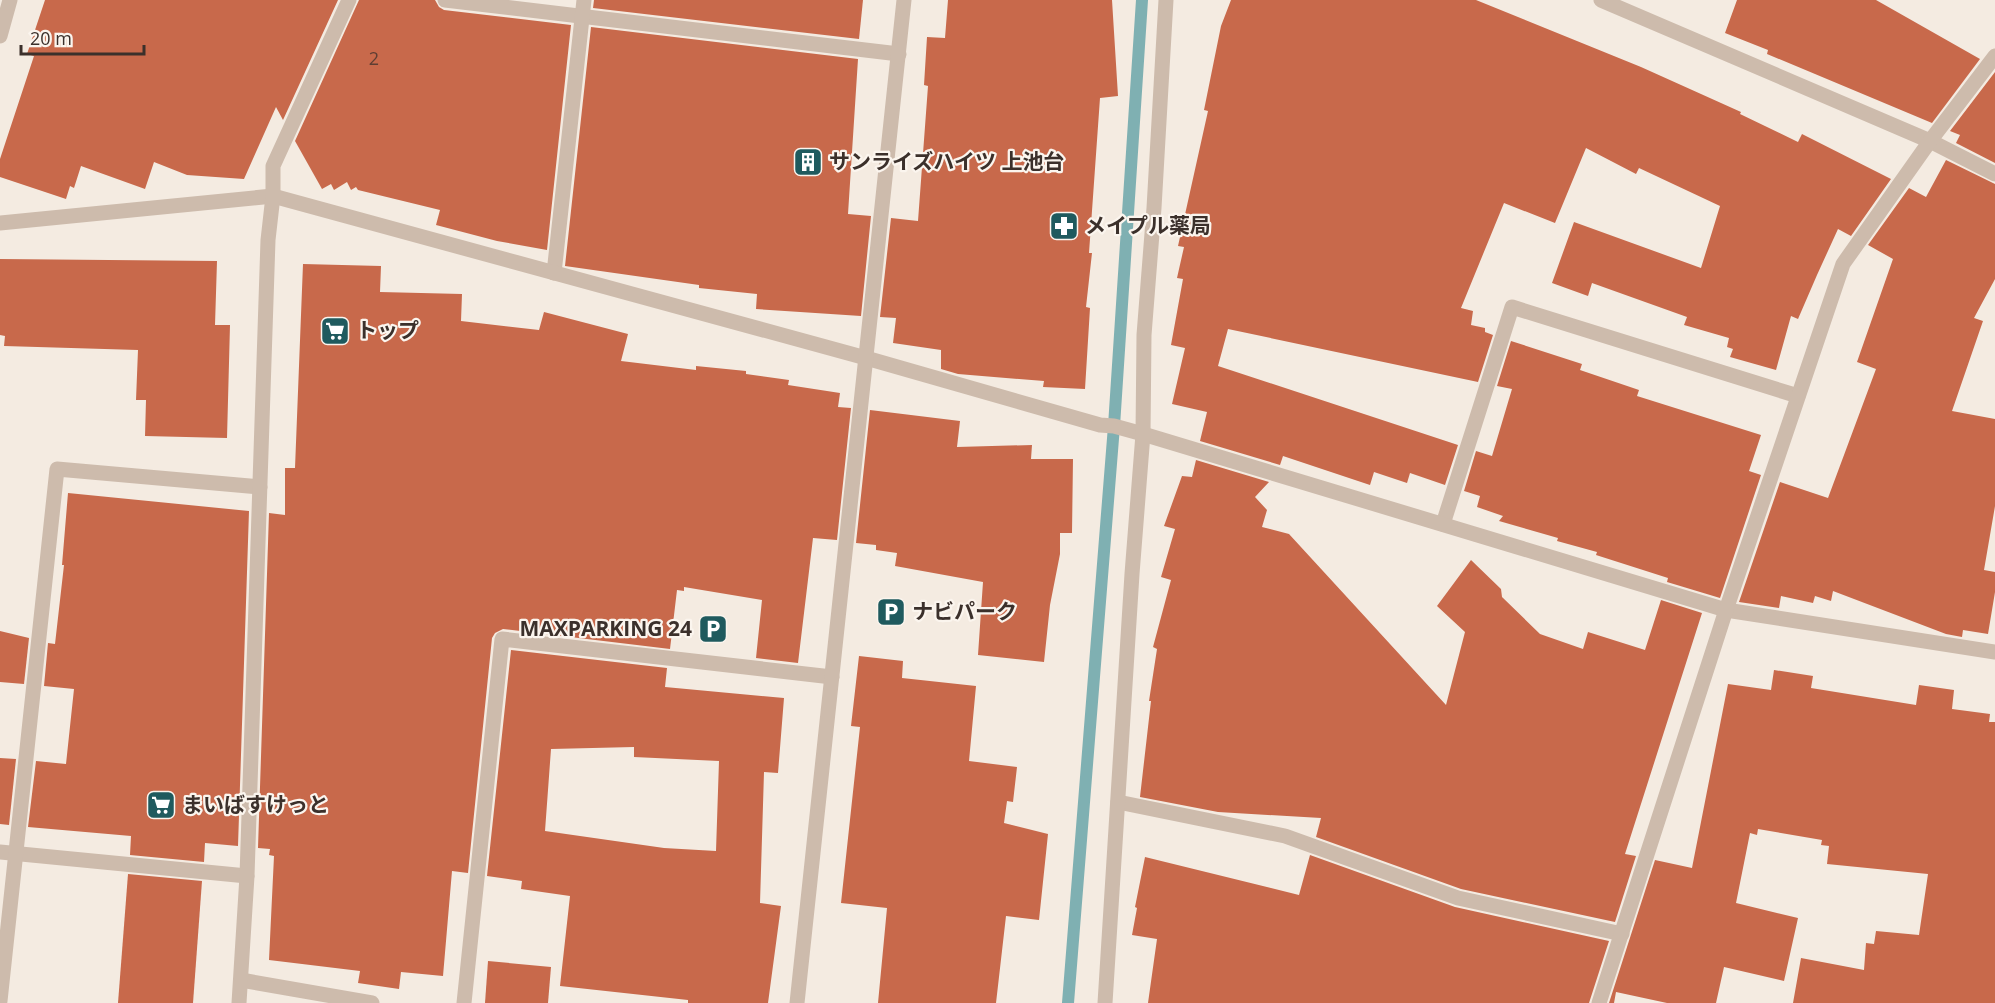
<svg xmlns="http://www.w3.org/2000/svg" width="1995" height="1003" font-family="'Open Sans','Noto Sans JP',sans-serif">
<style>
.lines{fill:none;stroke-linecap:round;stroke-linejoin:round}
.stream{stroke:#7fb0b2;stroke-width:12}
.building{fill:#c8694b;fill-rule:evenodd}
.service{stroke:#cdbbac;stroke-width:15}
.minor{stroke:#cdbbac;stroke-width:15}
.labels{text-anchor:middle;stroke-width:4.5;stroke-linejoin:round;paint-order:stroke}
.number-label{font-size:18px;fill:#5e3e33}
.poi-label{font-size:21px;font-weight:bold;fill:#3b302b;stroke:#fbf5ee;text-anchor:start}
</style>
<rect width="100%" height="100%" fill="#f4ebe1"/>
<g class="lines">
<path class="stream" d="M1068,1003L1114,426L1142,0"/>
</g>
<g class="building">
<path d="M45,0H338L283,120L276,107L244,179L187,175L154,162L145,189L81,166L74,188L70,186L66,199L0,177V159L34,56L27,54Z"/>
<path d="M359,0H435L439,7L444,10L571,25L547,250L497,241L436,225L440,210L358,190L356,187L351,190L347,182L334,190L331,184L322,189L295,141Z"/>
<path d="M594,0H863L859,39L593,8Z"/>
<path d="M948,0H1112L1118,96L1100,98L1089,253H1092L1086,307L1090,308L1085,389L1043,387L1044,381L958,374L941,369V350L893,343L896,318L880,317L891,218L918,221L928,86L924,85L927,37L945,38Z"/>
<path d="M1231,0H1476L1641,67L1741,112L1740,114L1798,142L1802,134L1891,179L1851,236L1838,229L1817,275L1798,319L1791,316L1776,370L1730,357L1733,349L1727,347L1729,338L1684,325L1687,317L1592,283L1588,296L1552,283L1574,222L1701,268L1720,206L1639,168L1636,174L1586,148L1555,223L1504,203L1461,308L1473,311L1471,325L1485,328V332L1493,335L1478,382L1228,329L1218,366L1458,445L1445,485L1410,473L1407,483L1374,472L1370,485L1283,456L1280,465L1200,441L1207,412L1172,404L1185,348L1171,345L1183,279L1177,278L1184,247L1178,246L1208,111L1204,110L1221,26Z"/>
<path d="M1737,0H1876L1980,59L1932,123L1767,54L1768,50L1725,33Z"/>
<path d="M591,27L858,59L848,214L871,216L861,316L756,309L757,294L699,288V285L565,266Z"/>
<path d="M1995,72V163L1956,143L1960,135L1950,131Z"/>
<path d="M1946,160L1995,184V279L1974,318L1983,321L1952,411L1995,419V506L1984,570L1995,572V592L1988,634L1963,630L1962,637L1946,634L1833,591L1831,601L1815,596L1813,603L1781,596L1779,608L1739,602L1780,482L1828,498L1876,369L1857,362L1893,259L1868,245L1909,188L1926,197Z"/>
<path d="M0,259L217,261L215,325H230L227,438L145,436L146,400H136L138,350L4,346L5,336L0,335Z"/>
<path d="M303,264L381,266L380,292L462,294L461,321L539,330L544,312L628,334L621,361L696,370V366L746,371V374L789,380L788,385L840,393L838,407L851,408L837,540L813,538L798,663L756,658L762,600L684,587V591L677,590L670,649L503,629L495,633L492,638L468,873L452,871L443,976L401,972L399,989L358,983L360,971L269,960L274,856L269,855L270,849L258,848L269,513L285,515V468H295Z"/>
<path d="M1511,341L1582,364L1580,370L1639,390L1637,396L1761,435L1749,471L1761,475L1720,598L1667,582L1668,578L1596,555L1597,552L1557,541L1558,538L1499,521L1503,516L1477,507L1480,496L1464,491L1476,451L1492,456L1512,389L1497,386Z"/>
<path d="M870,410L960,421L957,447L1032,445L1031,459H1073L1072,533H1060V554L1050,605L1044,662L978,655L983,582L895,566L897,553L876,550V545L856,543Z"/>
<path d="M1196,460L1269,482L1255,497L1267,510L1262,527L1289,534L1446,705L1465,632L1437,606L1471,560L1501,589L1502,597L1540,634L1583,649L1588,632L1645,650L1661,600L1702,613L1625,854L1636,856L1615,922L1461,889L1316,837L1321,818L1218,812L1140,797L1151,701H1149L1157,649L1153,647L1171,580L1161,577L1175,529L1164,526L1182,476L1192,477Z"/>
<path d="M68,493L249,511L238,846L205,843L204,862L130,855L131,836L28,827L36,761L66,764L74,689L44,686L48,643L55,644L64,565H62Z"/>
<path d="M0,631L29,638L24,684L0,682Z"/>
<path d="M511,650L667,668L665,687L784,698L778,773L764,772L760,903L781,906L768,1003H688V1000L560,986L570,896L521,889L522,881L487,876ZM634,747V757L719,761L716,851L664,848L545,831L551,749Z"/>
<path d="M859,656L903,661L902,678L976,686L969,761L1017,767L1013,802L1007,801L1004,823L1048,834L1039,920L1006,916L996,1003H878L887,908L841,903L860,727L851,726Z"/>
<path d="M1774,670L1813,676L1811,688L1916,705L1919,685L1954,690L1952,709L1990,714L1989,722H1995V1003H1793L1801,958L1864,970L1866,943L1874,944L1876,931L1919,935L1928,874L1827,864L1829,846L1821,845L1822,840L1758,829L1757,835L1750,833L1736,903L1798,918L1784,981L1724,967L1716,1003H1667L1616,992L1614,1003H1609L1655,860L1692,868L1728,684L1771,690Z"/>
<path d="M0,758L16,759L9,825L0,824Z"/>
<path d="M1310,855L1455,907L1609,941L1589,1003H1148L1157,939L1132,935L1137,908L1135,907L1145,857L1299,895Z"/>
<path d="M128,874L202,881L193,1003H118Z"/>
<path d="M488,961L551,967L548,1003H485Z"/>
</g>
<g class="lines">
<g class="service">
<path d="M445,0L899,54"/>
<path d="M554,273L584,0"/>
<path d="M1443,524L1512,307L1798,396"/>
<path d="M1118,802L1285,836L1458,898L1622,934"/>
<path d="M0,852L247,876"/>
<path d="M0,1001L57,469L260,487"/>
<path d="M464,1003L502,639L832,677"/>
</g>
<g class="minor">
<path d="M1601,0L1930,141L1995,174"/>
<path d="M0,36L10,0"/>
<path d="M0,223L273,196L866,358L1100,425L1114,426L1143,434L1726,610L1995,652"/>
<path d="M241,980L372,1003"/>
<path d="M239,1003L247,876L268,240L273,196V166L349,0"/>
<path d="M797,1003L904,0"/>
<path d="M1105,1003L1132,574L1143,434L1144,335L1154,208L1166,0"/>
<path d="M1599,1003L1726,610L1843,264L1930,141L1995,56"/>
</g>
</g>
<defs>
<g id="building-square" transform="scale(1.5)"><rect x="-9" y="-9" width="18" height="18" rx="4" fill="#1f5a5e" stroke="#fbf5ee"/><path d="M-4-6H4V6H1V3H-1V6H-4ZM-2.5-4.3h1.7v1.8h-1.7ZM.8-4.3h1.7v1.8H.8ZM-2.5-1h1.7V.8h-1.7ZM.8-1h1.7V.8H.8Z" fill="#fff"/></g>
<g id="pharmacy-square" transform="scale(1.5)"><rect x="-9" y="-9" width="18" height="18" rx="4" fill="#1f5a5e" stroke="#fbf5ee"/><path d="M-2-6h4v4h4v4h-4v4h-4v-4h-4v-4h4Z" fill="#fff"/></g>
<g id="supermarket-square" transform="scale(1.5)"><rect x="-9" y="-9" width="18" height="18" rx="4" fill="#1f5a5e" stroke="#fbf5ee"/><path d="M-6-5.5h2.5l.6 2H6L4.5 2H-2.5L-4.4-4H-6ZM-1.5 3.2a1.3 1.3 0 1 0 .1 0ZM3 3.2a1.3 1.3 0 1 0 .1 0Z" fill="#fff"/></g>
<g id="parking-square" transform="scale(1.5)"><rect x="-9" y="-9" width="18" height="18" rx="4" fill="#1f5a5e" stroke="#fbf5ee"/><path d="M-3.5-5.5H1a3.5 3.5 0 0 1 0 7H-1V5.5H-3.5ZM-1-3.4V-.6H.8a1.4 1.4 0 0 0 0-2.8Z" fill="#fff"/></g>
</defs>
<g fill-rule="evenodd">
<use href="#building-square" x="808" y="162"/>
<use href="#pharmacy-square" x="1064" y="226"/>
<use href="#supermarket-square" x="335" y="331"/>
<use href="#parking-square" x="891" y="612"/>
<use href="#parking-square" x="713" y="629"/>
<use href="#supermarket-square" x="161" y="805"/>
</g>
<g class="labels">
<g class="number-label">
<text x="374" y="65">2</text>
</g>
<g class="poi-label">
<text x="829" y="169">サンライズハイツ 上池台</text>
<text x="1085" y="233">メイプル薬局</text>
<text x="356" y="338">トップ</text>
<text x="912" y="619">ナビパーク</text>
<text x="692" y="636" text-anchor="end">MAXPARKING 24</text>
<text x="182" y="812">まいばすけっと</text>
</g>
</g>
<path d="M21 45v9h123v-9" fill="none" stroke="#3b302b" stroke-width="3"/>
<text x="30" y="45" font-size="18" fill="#3b302b" stroke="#fbf5ee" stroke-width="4.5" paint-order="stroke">20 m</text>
</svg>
